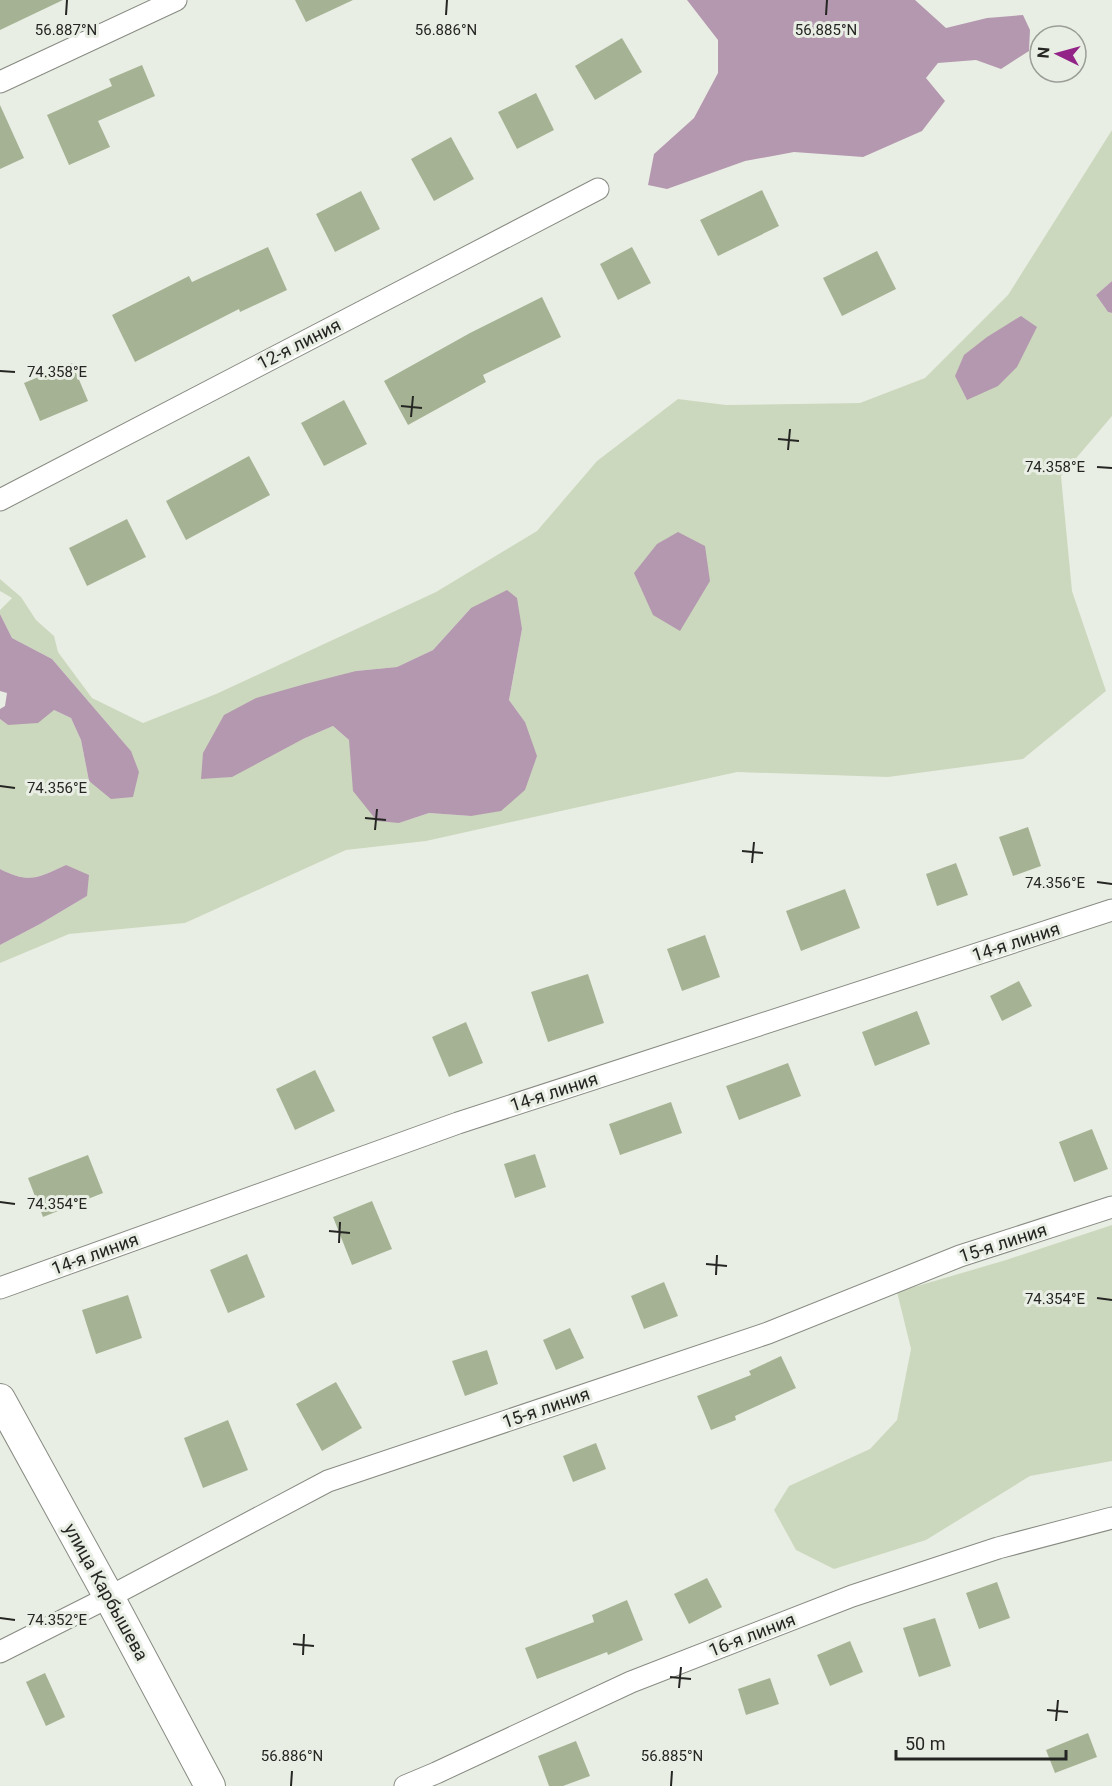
<svg xmlns="http://www.w3.org/2000/svg" width="1112" height="1786" font-family="Roboto,sans-serif">
<style>
.green{fill:#ccd8be;fill-rule:evenodd}
.water{fill:#b498af}
.building{fill:#a5b394}
.lines{fill:none;stroke-linecap:round;stroke-linejoin:round}
.street-casing{stroke:#878b82;stroke-width:23}
.secondary-casing{stroke:#878b82;stroke-width:32}
.street{stroke:#fff;stroke-width:21}
.secondary{stroke:#fff;stroke-width:30}
.ticks{fill:none;stroke:#252623;stroke-width:2}
.labels{text-anchor:middle;stroke-width:6;stroke-linejoin:round;paint-order:stroke}
.street-label{font-size:18px;fill:#252623;stroke:#e9eee4}
.ticks-label{font-size:15px;text-anchor:middle;fill:#252623;stroke:#e9eee4;stroke-width:6;stroke-linejoin:round;paint-order:stroke}
</style>
<rect width="100%" height="100%" fill="#e9eee4"/>
<g class="green">
<path d="M1112,130V281L1096,295L1108,312L1112,313V416L1061,476L1072,591L1106,691L1023,759L888,777L737,772L426,841L346,850L185,923L69,934L0,963V945L40,924L87,896L66,865C37,878 30,884 0,869V719L8,725L54,710L71,718L81,740L89,781L131,751L52,659L12,638L0,614V610L12,598L0,591V579L21,597L36,620L54,636L58,652L92,698L143,723L216,694L436,592L537,531L597,461L678,399L726,405L860,403L925,378L1008,295ZM471,608L522,629L509,700L525,722L471,816L429,813L399,823L349,740L333,726L303,739L356,671L397,667L433,650Z"/>
<path d="M1112,1225V1461L1030,1476L926,1540L834,1569L796,1550L774,1510L789,1486L870,1449L897,1420L911,1349L897,1292L1006,1260Z"/>
</g>
<g class="water">
<path d="M687,0H915L946,28L987,18L1023,15L1030,30L1029,51L1001,69L976,60L938,63L926,78L945,101L922,131L863,157L794,152L745,161L667,189L648,185L654,154L694,118L718,73V40Z"/>
<path d="M1112,281V313L1108,312L1096,295Z"/>
<path d="M1021,316L1037,327L1017,367L998,386L967,400L955,376L964,355L987,337Z"/>
<path d="M678,532L705,546L710,581L680,631L653,615L634,573L657,544Z"/>
<path d="M507,590L517,598L522,629L509,700L525,722L537,756L525,790L501,811L471,816L429,813L399,823L377,821L353,791L349,740L333,726L303,739L232,777L201,779L203,753L224,715L256,698L305,684L356,671L397,667L433,650L471,608Z"/>
<path d="M0,614L12,638L52,659L131,751L139,772L133,797L111,799L89,781L81,740L71,718L54,710L38,723L8,725L0,719V709L5,706L7,693L0,691Z"/>
<path d="M66,865L89,875L87,896L40,924L0,945V869C30,884 37,878 66,865Z"/>
</g>
<g class="building">
<path d="M0,0H63L0,30Z"/>
<path d="M295,0H353L306,22Z"/>
<path d="M622,38L642,72L595,100L575,66Z"/>
<path d="M142,65L155,96L98,121L110,147L69,165L47,115L112,86L109,79Z"/>
<path d="M536,93L554,130L517,149L498,112Z"/>
<path d="M0,105L24,158L0,169Z"/>
<path d="M451,137L474,179L434,201L411,159Z"/>
<path d="M762,190L779,226L718,256L700,220Z"/>
<path d="M361,191L380,229L335,252L316,214Z"/>
<path d="M268,247L287,290L240,312L239,309L135,362L112,315L189,276L192,282Z"/>
<path d="M632,247L651,283L618,300L600,264Z"/>
<path d="M877,251L896,289L842,316L823,278Z"/>
<path d="M542,297L561,337L483,375L486,382L408,425L384,381L470,333Z"/>
<path d="M72,363L88,401L40,421L24,383Z"/>
<path d="M344,400L367,444L324,466L301,423Z"/>
<path d="M249,456L270,495L186,540L166,501Z"/>
<path d="M127,519L146,557L87,586L69,548Z"/>
<path d="M1028,827L1041,866L1013,876L999,837Z"/>
<path d="M956,863L968,895L937,906L926,874Z"/>
<path d="M845,889L860,928L801,951L786,911Z"/>
<path d="M705,935L720,977L682,991L667,949Z"/>
<path d="M588,974L604,1023L548,1042L531,992Z"/>
<path d="M1019,981L1032,1006L1002,1021L990,996Z"/>
<path d="M917,1011L930,1044L875,1066L862,1032Z"/>
<path d="M466,1022L483,1063L449,1077L432,1037Z"/>
<path d="M788,1063L801,1096L739,1120L726,1086Z"/>
<path d="M315,1070L335,1111L295,1130L276,1089Z"/>
<path d="M671,1102L682,1133L620,1155L609,1124Z"/>
<path d="M1092,1129L1108,1169L1074,1182L1059,1142Z"/>
<path d="M535,1154L546,1187L515,1198L504,1164Z"/>
<path d="M88,1155L103,1193L43,1217L28,1178Z"/>
<path d="M372,1201L392,1249L352,1265L333,1217Z"/>
<path d="M247,1254L265,1297L228,1313L210,1270Z"/>
<path d="M664,1282L678,1316L644,1329L631,1296Z"/>
<path d="M128,1295L142,1338L96,1354L82,1310Z"/>
<path d="M570,1328L584,1358L556,1370L543,1340Z"/>
<path d="M487,1350L498,1384L465,1396L452,1361Z"/>
<path d="M781,1356L796,1388L735,1416L736,1420L711,1430L697,1396L751,1375L749,1371Z"/>
<path d="M336,1382L362,1428L322,1451L296,1404Z"/>
<path d="M228,1420L248,1470L203,1488L184,1438Z"/>
<path d="M596,1443L606,1469L573,1482L563,1456Z"/>
<path d="M707,1578L722,1607L689,1624L674,1594Z"/>
<path d="M997,1582L1010,1618L979,1629L966,1593Z"/>
<path d="M627,1600L643,1640L608,1655L607,1652L537,1679L525,1648L594,1622L592,1615Z"/>
<path d="M935,1618L951,1666L919,1677L903,1628Z"/>
<path d="M850,1641L863,1672L830,1686L817,1655Z"/>
<path d="M45,1673L65,1717L46,1726L26,1682Z"/>
<path d="M770,1678L779,1704L746,1715L738,1689Z"/>
<path d="M1088,1733L1097,1757L1055,1773L1046,1750Z"/>
<path d="M576,1741L590,1776L563,1786H549L538,1756Z"/>
</g>
<g class="lines">
<g class="street-casing">
<g id="street">
<path d="M0,82L176,0"/>
<path d="M0,500L598,189"/>
<path d="M0,1288L458,1123L1112,910"/>
<path d="M0,1652L109,1597L328,1481L768,1333L960,1256L1112,1207"/>
<path d="M405,1786L436,1773L631,1682L852,1596L998,1548L1112,1518"/>
</g>
</g>
<g class="secondary-casing">
<path id="secondary" d="M0,1399L109,1597L210,1786"/>
</g>
<use href="#street" class="street"/>
<use href="#secondary" class="secondary"/>
</g>
<path class="ticks" d="M66,15L67,0M446,15L447,0M826,15L827,0M0,371L15,372M401,406L422,408M411,417L413,396M778,439L799,441M788,450L790,429M1097,467L1112,468M0,786L15,788M365,818L386,820M375,830L377,809M742,851L763,853M752,863L754,842M1097,882L1112,884M0,1202L15,1204M329,1231L350,1233M339,1243L340,1222M706,1264L727,1266M716,1275L717,1255M1097,1298L1112,1300M0,1618L15,1620M293,1644L314,1646M303,1655L304,1634M670,1677L691,1679M679,1688L681,1667M1047,1710L1068,1712M1056,1721L1058,1700M291,1786L292,1771M671,1786L672,1771"/>
<g class="labels">
<g class="street-label">
<text transform="translate(299 344) rotate(-27)" y="6">12-я линия</text>
<text transform="translate(1016 942) rotate(-18)" y="6">14-я линия</text>
<text transform="translate(554 1092) rotate(-18)" y="6">14-я линия</text>
<text transform="translate(1003 1243) rotate(-18)" y="6">15-я линия</text>
<text transform="translate(95 1254) rotate(-20)" y="6">14-я линия</text>
<text transform="translate(546 1408) rotate(-19)" y="6">15-я линия</text>
<text transform="translate(106 1592) rotate(61)" y="6">улица Карбышева</text>
<text transform="translate(752 1635) rotate(-21)" y="6">16-я линия</text>
</g>
</g>
<g class="ticks-label">
<text x="66" y="35">56.887°N</text>
<text x="446" y="35">56.886°N</text>
<text x="826" y="35">56.885°N</text>
<text x="57" y="377">74.358°E</text>
<text x="1055" y="472">74.358°E</text>
<text x="57" y="793">74.356°E</text>
<text x="1055" y="888">74.356°E</text>
<text x="57" y="1209">74.354°E</text>
<text x="1055" y="1304">74.354°E</text>
<text x="57" y="1625">74.352°E</text>
<text x="292" y="1761">56.886°N</text>
<text x="672" y="1761">56.885°N</text>
</g>
<g transform="translate(1058 54) rotate(275)"><circle r="28" fill="#e9eee4" stroke="#9b9e97" stroke-width="1.5"/>
<path d="M0-4.5L10 22L0 15L-10 22Z" fill="#912486"/>
<text y="-9" font-size="16" font-weight="bold" text-anchor="middle" fill="#252623">N</text>
</g>
<path d="M896 1750v9h170v-9" fill="none" stroke="#252623" stroke-width="3"/>
<text x="905" y="1750" font-size="18" fill="#252623" stroke="#e9eee4" stroke-width="4.5" paint-order="stroke">50 m</text>
</svg>
